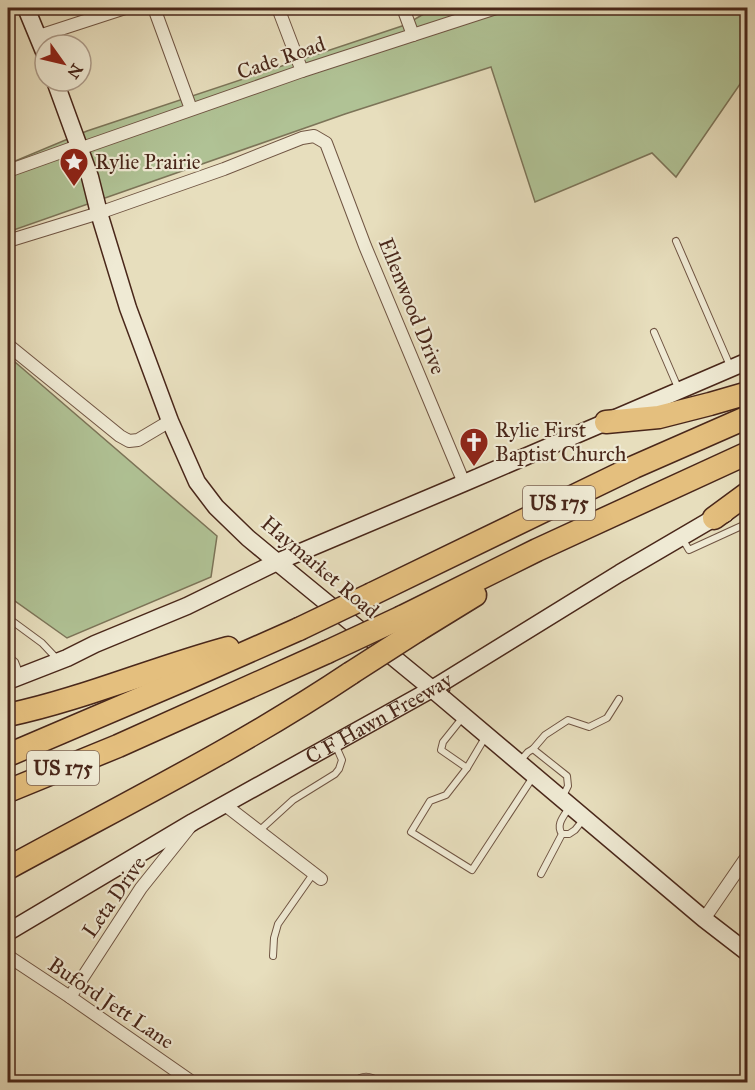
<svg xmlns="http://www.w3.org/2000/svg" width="755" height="1090" font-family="'IM FELL Great Primer',serif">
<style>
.green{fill:#b0c295;stroke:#7c7458;stroke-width:1.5}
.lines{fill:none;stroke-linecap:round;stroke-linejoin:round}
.lane-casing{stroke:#705543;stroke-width:8}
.street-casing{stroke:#705543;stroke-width:14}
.secondary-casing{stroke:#49271a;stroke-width:19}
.highway-casing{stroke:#49271a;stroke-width:25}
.lane{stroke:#efead4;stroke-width:6}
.street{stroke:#efead4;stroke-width:12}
.secondary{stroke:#efead4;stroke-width:16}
.highway{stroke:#e4bf7e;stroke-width:22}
.highway-bridge-casing{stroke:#49271a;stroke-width:25;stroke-linecap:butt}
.highway-bridge{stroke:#e4bf7e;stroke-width:22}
.labels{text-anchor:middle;stroke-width:4.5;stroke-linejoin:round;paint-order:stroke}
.shield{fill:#efead4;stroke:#7b6252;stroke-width:1.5}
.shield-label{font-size:20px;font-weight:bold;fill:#49271a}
.street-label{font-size:21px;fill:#49271a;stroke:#efead4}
.poi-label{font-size:21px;fill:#49271a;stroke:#efead4;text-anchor:start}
</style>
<rect width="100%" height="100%" fill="#e7debd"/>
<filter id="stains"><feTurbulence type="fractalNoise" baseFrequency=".00333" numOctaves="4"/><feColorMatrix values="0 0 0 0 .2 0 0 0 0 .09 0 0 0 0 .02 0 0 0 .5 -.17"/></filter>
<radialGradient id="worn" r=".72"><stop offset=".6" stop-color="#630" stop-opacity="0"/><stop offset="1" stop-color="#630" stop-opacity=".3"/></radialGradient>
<g class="green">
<path d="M440,8H747V74L676,177L652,153L535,202L491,67L345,114L8,232V164L87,131L405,25L427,12Z"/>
<path d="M8,356L217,536L211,577L67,638L8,596Z"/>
</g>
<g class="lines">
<g class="lane-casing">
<g id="lane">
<path d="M676,241L731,368"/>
<path d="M654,332L679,390"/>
<path d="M682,538L689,550L748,523"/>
<path d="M8,618L42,643L59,661"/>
<path d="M8,656L15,662L20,675"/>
<path d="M463,717L443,742L441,750L467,768"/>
<path d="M486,736L467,768L446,795L430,801L411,832L472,870L533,777"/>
<path d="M533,749L545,735L568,720L589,727L607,718L619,699"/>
<path d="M519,762L528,752L533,749L567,776L568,786L562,798"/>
<path d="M570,806C565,815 555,824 562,834H569L575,830L583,820"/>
<path d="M259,831L293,800L335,774L339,769L342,760L335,744"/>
<path d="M541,874L562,834"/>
<path d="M273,956L274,938L278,924L313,874"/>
<path d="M354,1082C362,1075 370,1075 379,1082"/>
</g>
</g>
<g class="street-casing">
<g id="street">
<path d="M154,8L191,109"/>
<path d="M278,8L302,71"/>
<path d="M403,8L413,35"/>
<path d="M39,36L125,8"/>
<path d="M79,149L302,71L496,8"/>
<path d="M8,171L78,146"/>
<path d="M8,241L99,213L224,169L302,138L314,136L326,143L365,246L464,483"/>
<path d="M8,345L120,436L129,441L138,440L170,421"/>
<path d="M225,805L321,879"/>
<path d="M704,919L748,855"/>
<path d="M8,956L70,997L192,1082"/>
<path d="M70,997L141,888L189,828"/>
</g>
</g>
<g class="secondary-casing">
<g id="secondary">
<path d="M26,8L45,54"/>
<path d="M55,81L90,177L99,213L128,308L170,421L197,482L216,507L248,538L277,562L432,689L704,919L748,953"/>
<path d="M8,681L67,658L95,644L187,606L277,562L464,483L748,361"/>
<path id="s1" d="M8,932L193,822L432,689L620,573L714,518L725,514"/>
</g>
</g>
<g class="highway-casing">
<g id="highway">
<path d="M606,422L659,417L710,404L748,393"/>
<path d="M714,518L748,493"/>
<path d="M372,594L634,467L748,417"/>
<path d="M402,617L537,550L748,453"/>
<path d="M418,630L475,595"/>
<path d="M8,715C83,699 154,668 228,648"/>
<path d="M8,755L186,679L299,629"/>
<path d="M8,791L118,746L327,652"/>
<path d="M8,868C123,805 242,746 351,673"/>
</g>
</g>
<use href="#lane" class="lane"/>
<use href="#street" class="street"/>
<use href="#secondary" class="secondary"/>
<use href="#highway" class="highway"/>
<g class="highway-bridge-casing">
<g id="highway-bridge">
<path d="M299,629L372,594"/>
<path d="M327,652L402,617"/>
<path d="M351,673L418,630"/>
</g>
</g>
<use href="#highway-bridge" class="highway-bridge"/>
</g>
<defs>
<g id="sight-pin" transform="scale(1.5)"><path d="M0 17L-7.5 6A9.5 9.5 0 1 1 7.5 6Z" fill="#8f2418" stroke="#efead4"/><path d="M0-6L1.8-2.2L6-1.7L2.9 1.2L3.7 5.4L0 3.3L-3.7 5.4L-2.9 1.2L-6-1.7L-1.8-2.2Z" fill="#fff"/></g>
<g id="church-pin" transform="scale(1.5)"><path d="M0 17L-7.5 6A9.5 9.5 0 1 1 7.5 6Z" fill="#8f2418" stroke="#efead4"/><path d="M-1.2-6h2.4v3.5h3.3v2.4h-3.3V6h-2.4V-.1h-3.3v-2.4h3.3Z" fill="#fff"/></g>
</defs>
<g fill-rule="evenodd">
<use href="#sight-pin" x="74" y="162"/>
<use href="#church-pin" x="474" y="442"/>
</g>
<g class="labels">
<g class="shield">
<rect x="523" y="486" width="72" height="34" rx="4.5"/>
<rect x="27" y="751" width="72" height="34" rx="4.5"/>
</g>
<g class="shield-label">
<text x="559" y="510">US 175</text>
<text x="63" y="775">US 175</text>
</g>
<g class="street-label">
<text transform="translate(281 58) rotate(-19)" y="7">Cade Road</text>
<text transform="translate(412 306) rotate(68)" y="7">Ellenwood Drive</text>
<text transform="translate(320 567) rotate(40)" y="7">Haymarket Road</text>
<text dy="7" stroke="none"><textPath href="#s1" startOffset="428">C F Hawn Freeway</textPath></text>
<text transform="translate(114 897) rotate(-55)" y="7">Leta Drive</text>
<text transform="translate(111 1003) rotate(34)" y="7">Buford Jett Lane</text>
</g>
<g class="poi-label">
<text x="95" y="169">Rylie Prairie</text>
<text x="495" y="437">Rylie First<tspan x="495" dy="24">Baptist Church</tspan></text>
</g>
</g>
<rect width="755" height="1090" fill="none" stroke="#e7debd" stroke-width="30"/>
<rect x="9" y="9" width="737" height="1072" fill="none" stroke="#49271a" stroke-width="3"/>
<rect x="15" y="15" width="725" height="1060" fill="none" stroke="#49271a" stroke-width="1.5"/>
<g transform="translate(63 63) rotate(124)"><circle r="28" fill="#efead4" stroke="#ad9c8a" stroke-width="1.5"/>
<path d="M0-4.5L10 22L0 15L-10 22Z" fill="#8f2418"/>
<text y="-9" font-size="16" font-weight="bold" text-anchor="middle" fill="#49271a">N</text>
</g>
<rect width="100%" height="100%" filter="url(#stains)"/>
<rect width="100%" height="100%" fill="url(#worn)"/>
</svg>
